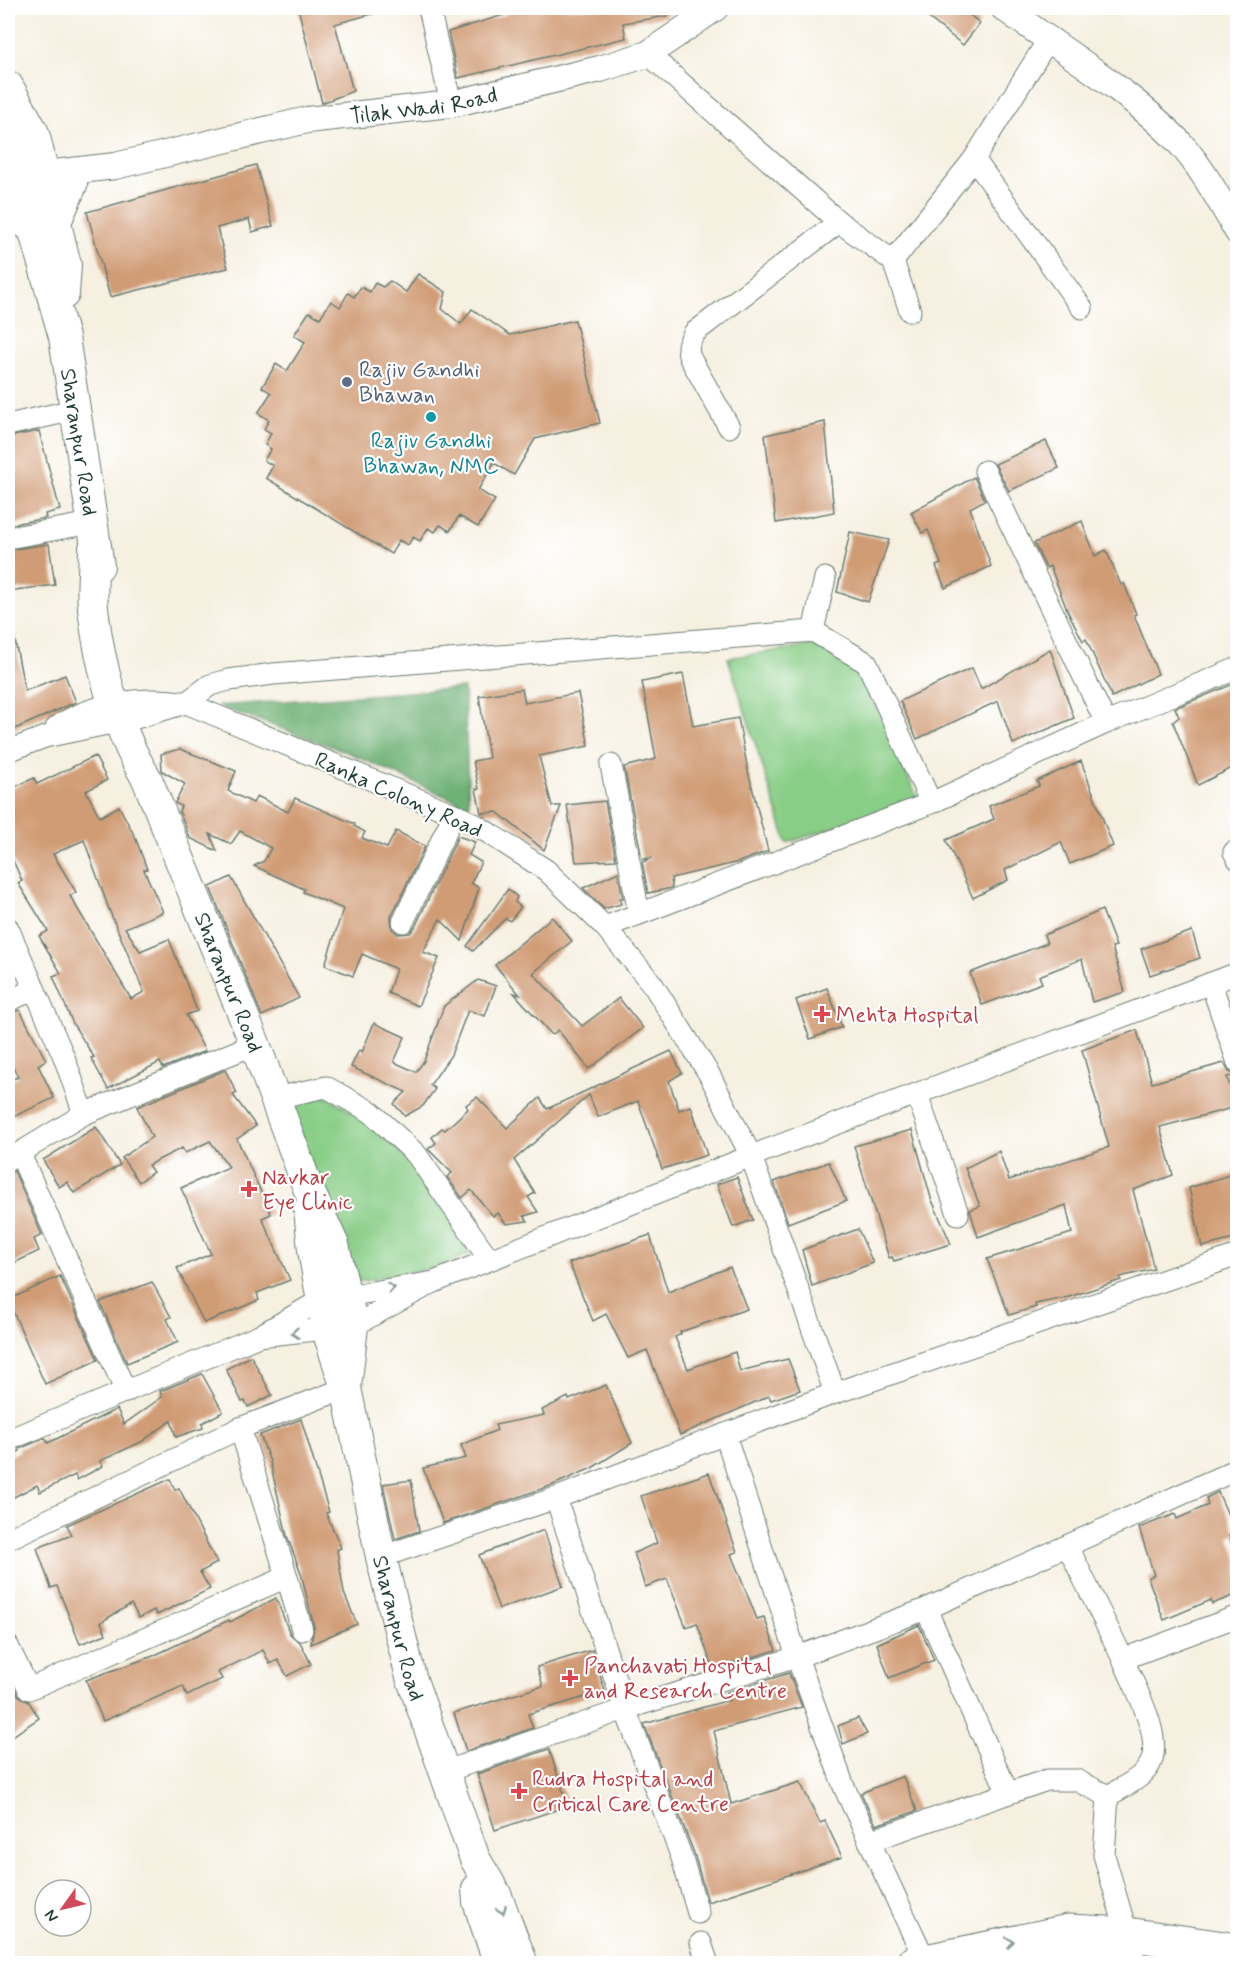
<svg xmlns="http://www.w3.org/2000/svg" width="1245" height="1971" font-family="Mynerve,sans-serif">
<style>
.green{fill:#89ce87;stroke:#54865e;stroke-width:1.5}
.forest{fill:#6eb174;stroke:#467754;stroke-width:1.5}
.building{fill:#d09c76;fill-rule:evenodd}
.lines{fill:none;stroke-linecap:round;stroke-linejoin:round}
.minor-casing{stroke:#6a7c71;stroke-width:23}
.tertiary-casing{stroke:#6a7c71;stroke-width:28}
.secondary-casing{stroke:#6a7c71;stroke-width:32}
.primary-casing{stroke:#6a7c71;stroke-width:35}
.minor{stroke:#fff;stroke-width:21}
.tertiary{stroke:#fff;stroke-width:26}
.secondary{stroke:#fff;stroke-width:30}
.primary{stroke:#fff;stroke-width:33}
.oneway{stroke:#8f9e9a}
.service-dot{fill:#5c6f8a;stroke:#fff;stroke-width:2}
.culture-dot{fill:#0f9aa8;stroke:#fff;stroke-width:2}
.health-dot{fill:#e0444e;stroke:#fff;stroke-width:2}
.labels{text-anchor:middle;stroke-width:4.5;stroke-linejoin:round;paint-order:stroke}
.street-label{font-size:22px;fill:#1f3d34;stroke:#fff}
.service-label{font-size:22px;fill:#4e5e75;stroke:#fff;text-anchor:start}
.culture-label{font-size:22px;fill:#0d838f;stroke:#fff}
.health-label{font-size:22px;fill:#be3a42;stroke:#fff;text-anchor:start}
</style>
<rect width="100%" height="100%" fill="#fff"/>
<filter id="ink" filterUnits="userSpaceOnUse"><feTurbulence type="fractalNoise" baseFrequency=".0167" numOctaves="2"/><feDisplacementMap in="SourceGraphic" scale="12" xChannelSelector="R" yChannelSelector="G"/><feConvolveMatrix kernelMatrix="1 2 1 2 8 2 1 2 1" color-interpolation-filters="sRGB"/></filter>
<filter id="wash" filterUnits="userSpaceOnUse"><feTurbulence type="fractalNoise" baseFrequency=".008" numOctaves="4" result="noise"/><feDisplacementMap in="SourceGraphic" scale="24" xChannelSelector="R" yChannelSelector="G"/><feGaussianBlur stdDeviation="1.35" result="paint"/><feColorMatrix in="noise" values="0 0 0 0 0 0 0 0 0 0 0 0 0 0 0 0 0 1.4 0 .05"/><feComposite in="paint" operator="in"/></filter>
<g filter="url(#wash)">
<rect width="100%" height="100%" fill="#f6f0e1"/>
<g class="green">
<path d="M812,645L860,672L918,799L787,843L728,658Z"/>
<path d="M322,1094C388,1128 438,1188 470,1254L434,1268L358,1282L287,1102Z"/>
</g>
<path class="forest" d="M464,688L469,807L347,752L218,706Z"/>
<g id="blocks">
<g class="building">
<path d="M298,8H379V12L335,24L353,91L322,103Z"/>
<path d="M517,8H667V16L623,23L626,38L458,78L448,32L507,14L506,10Z"/>
<path d="M916,8H960L980,23L963,45Z"/>
<path d="M256,165L273,226L252,232L249,219L217,228L228,268L110,297L87,212Z"/>
<path d="M418,274L446,292L442,309L461,324L472,309L510,335L575,320L600,423L535,439L514,475L494,463L478,490L495,500L478,527L459,516L450,531L440,525L435,532L428,528L420,541L413,537L408,545L399,540L391,554L266,478L273,466L264,460L271,449L265,445L271,433L264,429L269,420L258,413L271,393L262,387L276,364L287,371L305,342L294,335L309,312L320,318L331,301L340,307L348,293L354,297L361,287L370,292L375,283L383,287L390,281L406,292Z"/>
<path d="M825,422L834,512L776,523L765,435Z"/>
<path d="M39,431L60,510L45,514L46,518L8,525V437Z"/>
<path d="M1046,441L1059,468L1009,491L995,464Z"/>
<path d="M974,477L985,500L970,508L991,566L945,588L936,566L941,564L928,530L922,533L911,512Z"/>
<path d="M1082,521L1095,556L1106,550L1121,585L1124,583L1136,614L1134,615L1158,674L1112,697L1086,639L1083,641L1067,610L1050,566L1046,568L1034,543Z"/>
<path d="M850,532L889,540L868,602L837,592Z"/>
<path d="M49,544L55,585L8,591V550Z"/>
<path d="M14,636L25,691L65,675L76,702L8,732V637Z"/>
<path d="M1050,649L1074,718L1013,744L998,701L917,739L900,701L972,668L981,689Z"/>
<path d="M683,674L693,726L738,718L748,771L768,851L739,862L671,878L672,888L648,893L642,862L652,858L642,859L624,767L656,759L642,682Z"/>
<path d="M1238,682V765L1198,785L1173,722L1179,717L1175,708Z"/>
<path d="M522,689L525,703L578,693L589,746L539,756L552,806H561L544,850L497,812L481,813L476,789H479L473,761L489,758L479,696Z"/>
<path d="M180,749L236,771L228,791L253,803L257,796L288,812L295,798L355,824L354,826L365,832L362,838L387,848L396,831L425,846L391,917L392,929L398,934L410,933L415,927L458,836L475,842L469,855L481,862L471,883L479,888L462,941L440,919L423,952L439,958L418,1006L388,993L396,969L362,954L353,976L325,965L343,909L303,892L304,889L254,866L264,861L271,848L240,831L231,844L210,834L217,851L190,838L179,811L181,806L175,803L185,784L162,771L161,754Z"/>
<path d="M95,756L107,780L86,791L100,817L119,806L135,837L147,869L144,870L163,912L125,928L140,951L169,939L197,1011L186,1015L205,1051L163,1068L160,1062L108,1089L91,1058L94,1057L73,1024L53,976L61,973L39,936L48,931L18,883L22,881L8,849V790L34,778L37,784ZM84,840L110,912L144,992L131,999L70,896L76,892L53,854Z"/>
<path d="M1081,761L1113,846L1070,864L1061,842L1005,870L1008,880L973,898L946,840L994,819L989,806L1039,786L1037,781Z"/>
<path d="M605,801L616,860L576,862L567,805Z"/>
<path d="M618,872L623,898H620L621,904L604,909L583,888Z"/>
<path d="M231,877L299,998L262,1016L210,887Z"/>
<path d="M508,889L517,897L515,902L521,907L510,921L506,918L473,951L467,946Z"/>
<path d="M1102,910L1116,946L1112,947L1125,992L1092,1002L1082,959L1039,976L1042,983L982,1005L970,973L1047,943L1044,935Z"/>
<path d="M552,917L572,941L533,973L582,1026L619,998L643,1028L589,1069L558,1030L552,1035L514,993L520,995L495,965Z"/>
<path d="M1192,931L1200,958L1150,975L1141,949Z"/>
<path d="M478,980L496,986L485,1016L468,1010L451,1055L430,1085L435,1089L423,1106L405,1116L394,1104L406,1092L351,1067L359,1050L362,1052L374,1023L405,1037L394,1062L416,1072L424,1061L444,1006Z"/>
<path d="M827,988L842,1027L810,1039L796,1000Z"/>
<path d="M20,1010L46,1060L38,1065L54,1098L15,1116L8,1103V1081L18,1077L8,1057V1014Z"/>
<path d="M1137,1030L1152,1083L1224,1063L1229,1072L1237,1075L1227,1077L1236,1107L1160,1127L1173,1175L1133,1190L1154,1269L1120,1277L1121,1280L1069,1297L1035,1304L1036,1307L1009,1315L987,1259L1072,1233L1066,1205L978,1237L970,1210L980,1206L965,1168L999,1151L1009,1180L1109,1147L1082,1050Z"/>
<path d="M671,1051L682,1073L669,1081L679,1110L691,1106L707,1155L662,1169L638,1101L598,1117L589,1095L514,1160L535,1193L528,1197L538,1212L524,1216L528,1221L506,1224L498,1213L493,1216L471,1190L462,1198L447,1177L452,1173L428,1149L436,1143L432,1137L442,1128L445,1130L468,1109L466,1105L477,1097L507,1128L540,1098L547,1109Z"/>
<path d="M225,1070L237,1093L233,1095L256,1126L237,1139L271,1214L262,1218L290,1280L257,1293L259,1300L204,1323L177,1268L211,1254L181,1188L229,1167L210,1141L185,1153L182,1148L148,1165L153,1172L139,1182L122,1158L152,1137L137,1107Z"/>
<path d="M96,1127L120,1165L74,1193L67,1182L59,1187L43,1160Z"/>
<path d="M912,1130L931,1198L951,1244L894,1261L892,1257L889,1258L854,1146Z"/>
<path d="M829,1162L846,1201L788,1223L774,1182Z"/>
<path d="M14,1171L42,1235L34,1239L39,1251L8,1266V1173Z"/>
<path d="M1238,1172V1238L1202,1247L1189,1188Z"/>
<path d="M737,1177L753,1220L733,1227L717,1184Z"/>
<path d="M858,1229L873,1263L812,1286L802,1250Z"/>
<path d="M650,1235L668,1292L730,1267L747,1309L680,1332L681,1334L675,1337L688,1369L735,1352L740,1371L788,1359L800,1390L771,1400L769,1396L680,1435L647,1350L628,1358L606,1314L593,1321L569,1263Z"/>
<path d="M60,1276L98,1360L45,1384L8,1300Z"/>
<path d="M152,1282L171,1317L167,1319L178,1342L127,1363L100,1302Z"/>
<path d="M251,1356L272,1395L248,1407L245,1401L242,1402L226,1369Z"/>
<path d="M202,1374L223,1412L202,1423L203,1428L176,1437L171,1421L141,1442L100,1461L103,1466L77,1480L75,1475L40,1492L37,1485L8,1500V1457L20,1451L19,1449L45,1438L48,1443L117,1409L124,1424L162,1397L160,1391Z"/>
<path d="M606,1385L632,1443L592,1468L553,1485L443,1523L423,1468L466,1458L461,1445L497,1430L495,1425L544,1415L542,1410L568,1397L569,1400Z"/>
<path d="M301,1419L329,1512L326,1513L341,1548L337,1550L344,1593L357,1624L311,1644L314,1627L301,1573L287,1536L270,1462L260,1435Z"/>
<path d="M709,1473L737,1552L731,1554L757,1619L764,1617L776,1650L713,1669L697,1623L686,1627L667,1579L645,1587L634,1553L657,1543L641,1496Z"/>
<path d="M170,1479L175,1490L179,1488L217,1563L200,1572L210,1589L157,1615L154,1610L139,1618L131,1604L101,1622L106,1634L80,1644L57,1586L51,1588L37,1548L72,1535L67,1525Z"/>
<path d="M411,1480L419,1531L395,1539L383,1484Z"/>
<path d="M1218,1492L1236,1533L1229,1536L1238,1559V1594L1212,1604L1211,1600L1164,1620L1148,1578L1154,1575L1139,1528L1175,1514L1177,1519L1208,1505L1206,1498Z"/>
<path d="M544,1530L563,1586L499,1609L479,1555Z"/>
<path d="M276,1598L290,1634L300,1642L311,1664L287,1676L278,1660L270,1664L263,1650L218,1672L222,1679L187,1696L183,1686L103,1721L86,1680L153,1656L229,1620L230,1622Z"/>
<path d="M919,1625L934,1660L889,1678L877,1644Z"/>
<path d="M592,1650L605,1691L528,1714L533,1728L466,1751L454,1713L543,1686L537,1667Z"/>
<path d="M789,1673L802,1707L714,1731L731,1804L800,1782L820,1823L825,1821L842,1857L708,1902L694,1853L644,1724L729,1700L727,1692Z"/>
<path d="M8,1674L18,1695L29,1702L39,1718L8,1739Z"/>
<path d="M858,1718L867,1734L843,1744L838,1726Z"/>
<path d="M549,1749L568,1806L495,1830L477,1774Z"/>
<path d="M903,1776L917,1811L876,1825L861,1793Z"/>
</g>
</g>
</g>
<g filter="url(#ink)">
<use href="#blocks" fill-opacity="0" stroke="#6a7c71" stroke-width="1.5"/>
<g class="lines">
<g class="minor-casing">
<g id="minor">
<path d="M429,8L451,104"/>
<path d="M1048,40L974,159L1082,308"/>
<path d="M648,54L839,222"/>
<path d="M893,261L974,159"/>
<path d="M8,425L74,410"/>
<path d="M729,427L689,356L688,346L694,333L839,222L893,261L910,311"/>
<path d="M985,471L1106,723"/>
<path d="M8,538L91,523"/>
<path d="M813,631L825,578"/>
<path d="M56,728C89,703 146,695 186,703L454,814L476,825L546,870L605,927L653,985L709,1074L751,1156L835,1393"/>
<path d="M8,751L45,737L136,718L186,703L210,685L229,680L273,674L813,631L867,663L931,803L605,927"/>
<path d="M611,765L639,914"/>
<path d="M931,803L1106,723L1238,668"/>
<path d="M1234,852L1238,859"/>
<path d="M403,922L454,814"/>
<path d="M8,928L64,1057L84,1114"/>
<path d="M1211,983L1238,1063"/>
<path d="M8,1001L33,990"/>
<path d="M917,1094L958,1214"/>
<path d="M275,1098L326,1087L371,1112L416,1154L489,1259"/>
<path d="M20,1154L126,1392"/>
<path d="M8,1160L84,1114L255,1044"/>
<path d="M434,1282L751,1156L1238,973"/>
<path d="M240,1428L346,1388"/>
<path d="M725,1434L797,1657L844,1787L925,1960"/>
<path d="M8,1440L259,1336L321,1300L434,1282L353,1326L259,1336"/>
<path d="M556,1498L625,1709L682,1858L698,1913"/>
<path d="M8,1539L240,1428L287,1577L29,1689L8,1646"/>
<path d="M1068,1547L1123,1659"/>
<path d="M381,1557L556,1498L835,1393L1238,1255"/>
<path d="M287,1577L302,1630"/>
<path d="M926,1609L1008,1793"/>
<path d="M444,1772L625,1709L797,1657L926,1609L1238,1469"/>
<path d="M869,1841L1047,1780H1076L1108,1796"/>
<path d="M701,1943L708,1964"/>
<path d="M1127,1945V1934L1104,1855L1108,1796C1121,1788 1139,1780 1147,1769C1168,1743 1134,1687 1123,1659L1238,1616"/>
</g>
</g>
<g class="tertiary-casing">
<g id="tertiary">
<path d="M1004,8C1060,49 1130,91 1178,141C1202,167 1220,201 1238,232"/>
<path id="s1" d="M28,182L45,174L115,166L307,120L451,104L600,69L648,54L715,8"/>
<path d="M8,214L35,232"/>
<path d="M57,225L74,185"/>
</g>
</g>
<g class="secondary-casing">
<g id="secondary">
<path d="M8,86L34,133L66,265L64,294"/>
<path id="s2" d="M8,141L64,337L99,566"/>
<path id="s3" d="M94,548C94,567 91,588 93,608C99,663 117,732 147,779L255,1044L308,1188L334,1245L353,1326L346,1388"/>
<path id="s4" d="M309,1209L313,1250L327,1330L346,1388L381,1557L411,1677L475,1859L496,1894L523,1964"/>
<path d="M477,1889L478,1902L499,1964"/>
</g>
</g>
<g class="primary-casing">
<g id="primary">
<path d="M912,1964L1069,1931L1127,1934L1238,1950"/>
<path d="M1044,1964L1080,1958L1131,1964"/>
</g>
</g>
<use href="#minor" class="minor"/>
<use href="#tertiary" class="tertiary"/>
<use href="#secondary" class="secondary"/>
<use href="#primary" class="primary"/>
</g>
<defs><path id="oneway-chevron" d="M-2-3.5L2.5 0L-2 3.5" fill="none" stroke-width="1.6" stroke-linecap="round" stroke-linejoin="round" transform="scale(1.5)"/></defs>
<g class="oneway">
<use href="#oneway-chevron" transform="translate(391 1288) rotate(-8)"/>
<use href="#oneway-chevron" transform="translate(295 1333) rotate(175)"/>
<use href="#oneway-chevron" transform="translate(502 1910) rotate(69)"/>
<use href="#oneway-chevron" transform="translate(1010 1942) rotate(-12)"/>
</g>
</g>
<circle class="service-dot" cx="347" cy="382" r="6"/>
<circle class="culture-dot" cx="431" cy="417" r="6"/>
<g class="health-dot">
<path d="M819 1005h6v6h6v6h-6v6h-6v-6h-6v-6h6z"/>
<path d="M246 1180h6v6h6v6h-6v6h-6v-6h-6v-6h6z"/>
<path d="M567 1669h6v6h6v6h-6v6h-6v-6h-6v-6h6z"/>
<path d="M516 1782h6v6h6v6h-6v6h-6v-6h-6v-6h6z"/>
</g>
<g class="labels">
<g class="street-label">
<text dy="8" stroke="none"><textPath href="#s1" startOffset="404">Tilak Wadi Road</textPath></text>
<text dy="8" stroke="none"><textPath href="#s2" startOffset="310">Sharanpur Road</textPath></text>
<text transform="translate(399 794) rotate(24)" y="8">Ranka Colony Road</text>
<text dy="8" stroke="none"><textPath href="#s3" startOffset="460">Sharanpur Road</textPath></text>
<text dy="8" stroke="none"><textPath href="#s4" startOffset="429">Sharanpur Road</textPath></text>
</g>
<g class="service-label">
<text x="359" y="377">Rajiv Gandhi<tspan x="359" dy="25">Bhawan</tspan></text>
</g>
<g class="culture-label">
<text x="431" y="448">Rajiv Gandhi<tspan x="431" dy="25">Bhawan, NMC</tspan></text>
</g>
<g class="health-label">
<text x="836" y="1022">Mehta Hospital</text>
<text x="262" y="1184">Navkar<tspan x="262" dy="25">Eye Clinic</tspan></text>
<text x="584" y="1673">Panchavati Hospital<tspan x="584" dy="25">and Research Centre</tspan></text>
<text x="532" y="1786">Rudra Hospital and<tspan x="532" dy="25">Critical Care Centre</tspan></text>
</g>
</g>
<rect width="1245" height="1971" fill="none" stroke="#fff" stroke-width="30"/>
<g transform="translate(63 1908) rotate(236)"><circle r="28" fill="#ffffff" stroke="#a5b1ae" stroke-width="1.5"/>
<path d="M0-4.5L10 22L0 15L-10 22Z" fill="#d1495b"/>
<text y="-9" font-size="16" font-weight="bold" text-anchor="middle" fill="#1f3d34">N</text>
</g>
</svg>
